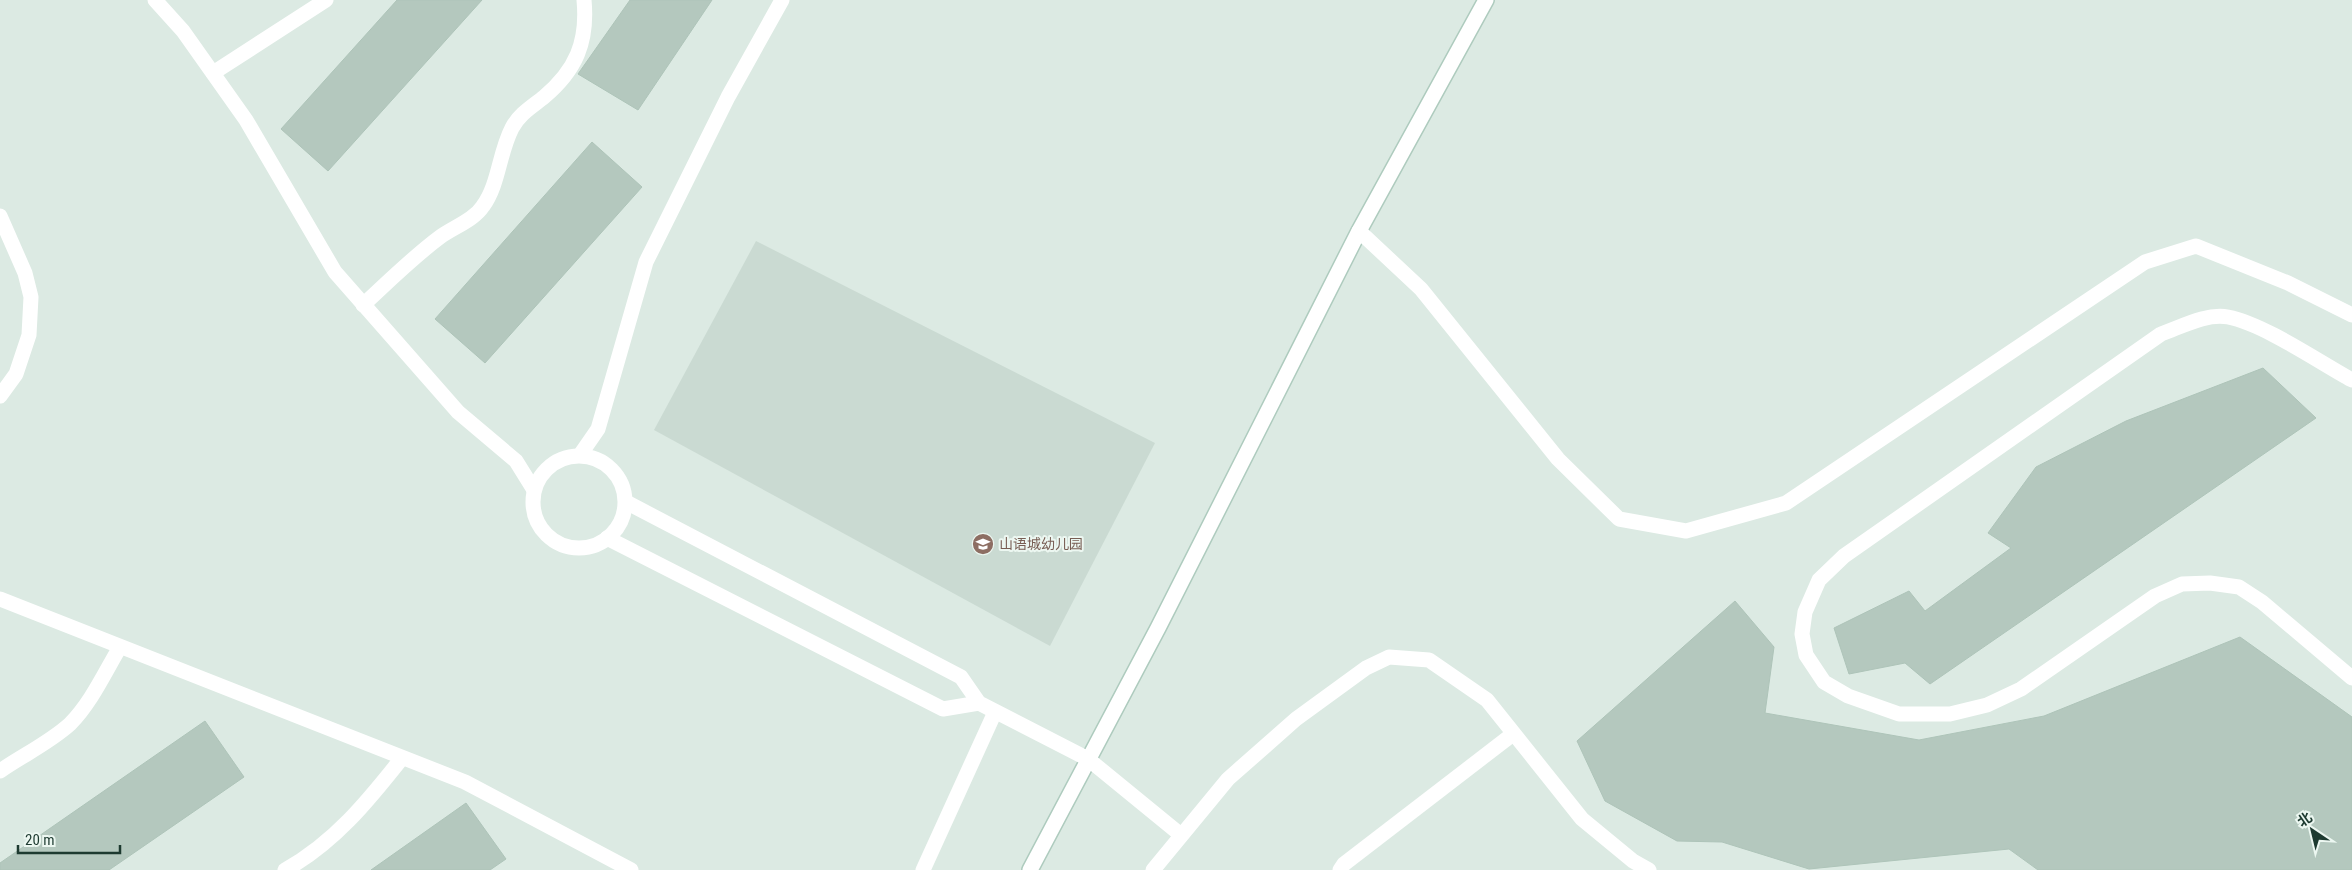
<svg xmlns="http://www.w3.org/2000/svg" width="2352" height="870" font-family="'Roboto Condensed','Noto Sans SC',sans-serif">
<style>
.built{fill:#cadad2}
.building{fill:#b4c8be;stroke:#aec4b9}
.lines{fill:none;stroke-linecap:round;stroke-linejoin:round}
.secondary-casing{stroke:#aecbbe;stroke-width:18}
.street{stroke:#fff;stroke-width:15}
.secondary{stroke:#fff;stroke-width:15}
.labels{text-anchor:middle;stroke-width:4;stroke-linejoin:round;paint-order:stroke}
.education-label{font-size:14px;fill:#785e54;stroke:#ecf7f1;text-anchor:start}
</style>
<rect width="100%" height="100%" fill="#dceae3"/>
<path class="built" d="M756,241L1155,443L1050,646L654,430Z"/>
<g class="building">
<path d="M397,0H482L328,171L281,129Z"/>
<path d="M630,0H712L638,110L578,74Z"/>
<path d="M592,142L642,187L485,363L435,319Z"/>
<path d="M2263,368L2316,418L1930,684L1905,663L1849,674L1834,628L1909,591L1925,611L2011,548L1988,533L2036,467L2126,421Z"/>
<path d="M1735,601L1774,647L1765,713L1919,740L2044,716L2240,637L2352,717V870H2038L2009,849L1809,869L1722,842L1677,841L1605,801L1577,741Z"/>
<path d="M205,721L244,777L109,870H0V863Z"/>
<path d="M466,803L506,859L490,870H371Z"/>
</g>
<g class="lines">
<g class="secondary-casing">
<path id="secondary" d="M1030,870L1158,628L1359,231L1486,0"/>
</g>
<g class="street">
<path d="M155,0L183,31L246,120L335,272L458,412L516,461L534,490"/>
<path d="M213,73L326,0"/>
<path d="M0,216L25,273L31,297L29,335L16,374L0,396"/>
<path d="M1359,231L1421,289L1558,459L1619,519L1686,531L1786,503L2145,262L2196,246L2288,283L2352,315"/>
<path d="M363,305C388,282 413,257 440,237C454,227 474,220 483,206C499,184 499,153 512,128C519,114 533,106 544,97C576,70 588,42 584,0"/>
<path d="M2352,380C2319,362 2264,324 2228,317C2206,313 2181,327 2161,334L1844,556L1819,580L1805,612L1802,634L1806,655L1824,682L1848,696L1899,714H1950L1987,705L2021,689L2155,596L2182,584L2210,583L2239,587L2262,602L2352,678"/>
<path d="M580,455L598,429L646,262L728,97L782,0"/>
<circle cx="579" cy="502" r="46"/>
<path d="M626,502L961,677L979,703L1088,759L1181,835"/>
<path d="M607,538L943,709L979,703"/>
<path d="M0,599L465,782L631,870"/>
<path d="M0,771C23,755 49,743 70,724C91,703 105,672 120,647"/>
<path d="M285,870C334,843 368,801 402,758"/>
<path d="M923,870L995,712"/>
<path d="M1153,870L1228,779L1296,719L1366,668L1389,657L1429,660L1487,700L1582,819L1633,861L1649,870"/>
<path d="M1340,870L1344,864L1513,734"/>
</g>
<use href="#secondary" class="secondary"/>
</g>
<defs>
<g id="school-disc" transform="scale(1.125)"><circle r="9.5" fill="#8d6e63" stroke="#ecf7f1"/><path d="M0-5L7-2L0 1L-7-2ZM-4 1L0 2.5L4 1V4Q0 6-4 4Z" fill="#fff"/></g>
</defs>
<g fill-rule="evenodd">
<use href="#school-disc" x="983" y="544"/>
</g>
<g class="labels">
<g class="education-label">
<text x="999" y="549">山语城幼儿园</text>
</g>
</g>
<g transform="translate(2312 830) rotate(325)" stroke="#ecf7f1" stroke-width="4" paint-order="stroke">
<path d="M0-4L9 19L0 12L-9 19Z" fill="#1d3a30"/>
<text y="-8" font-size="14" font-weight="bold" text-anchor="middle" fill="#1d3a30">北</text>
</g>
<path d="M18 845v8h102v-8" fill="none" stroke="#1d3a30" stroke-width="2.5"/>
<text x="25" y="845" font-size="15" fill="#1d3a30" stroke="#ecf7f1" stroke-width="4" paint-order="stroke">20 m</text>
</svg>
